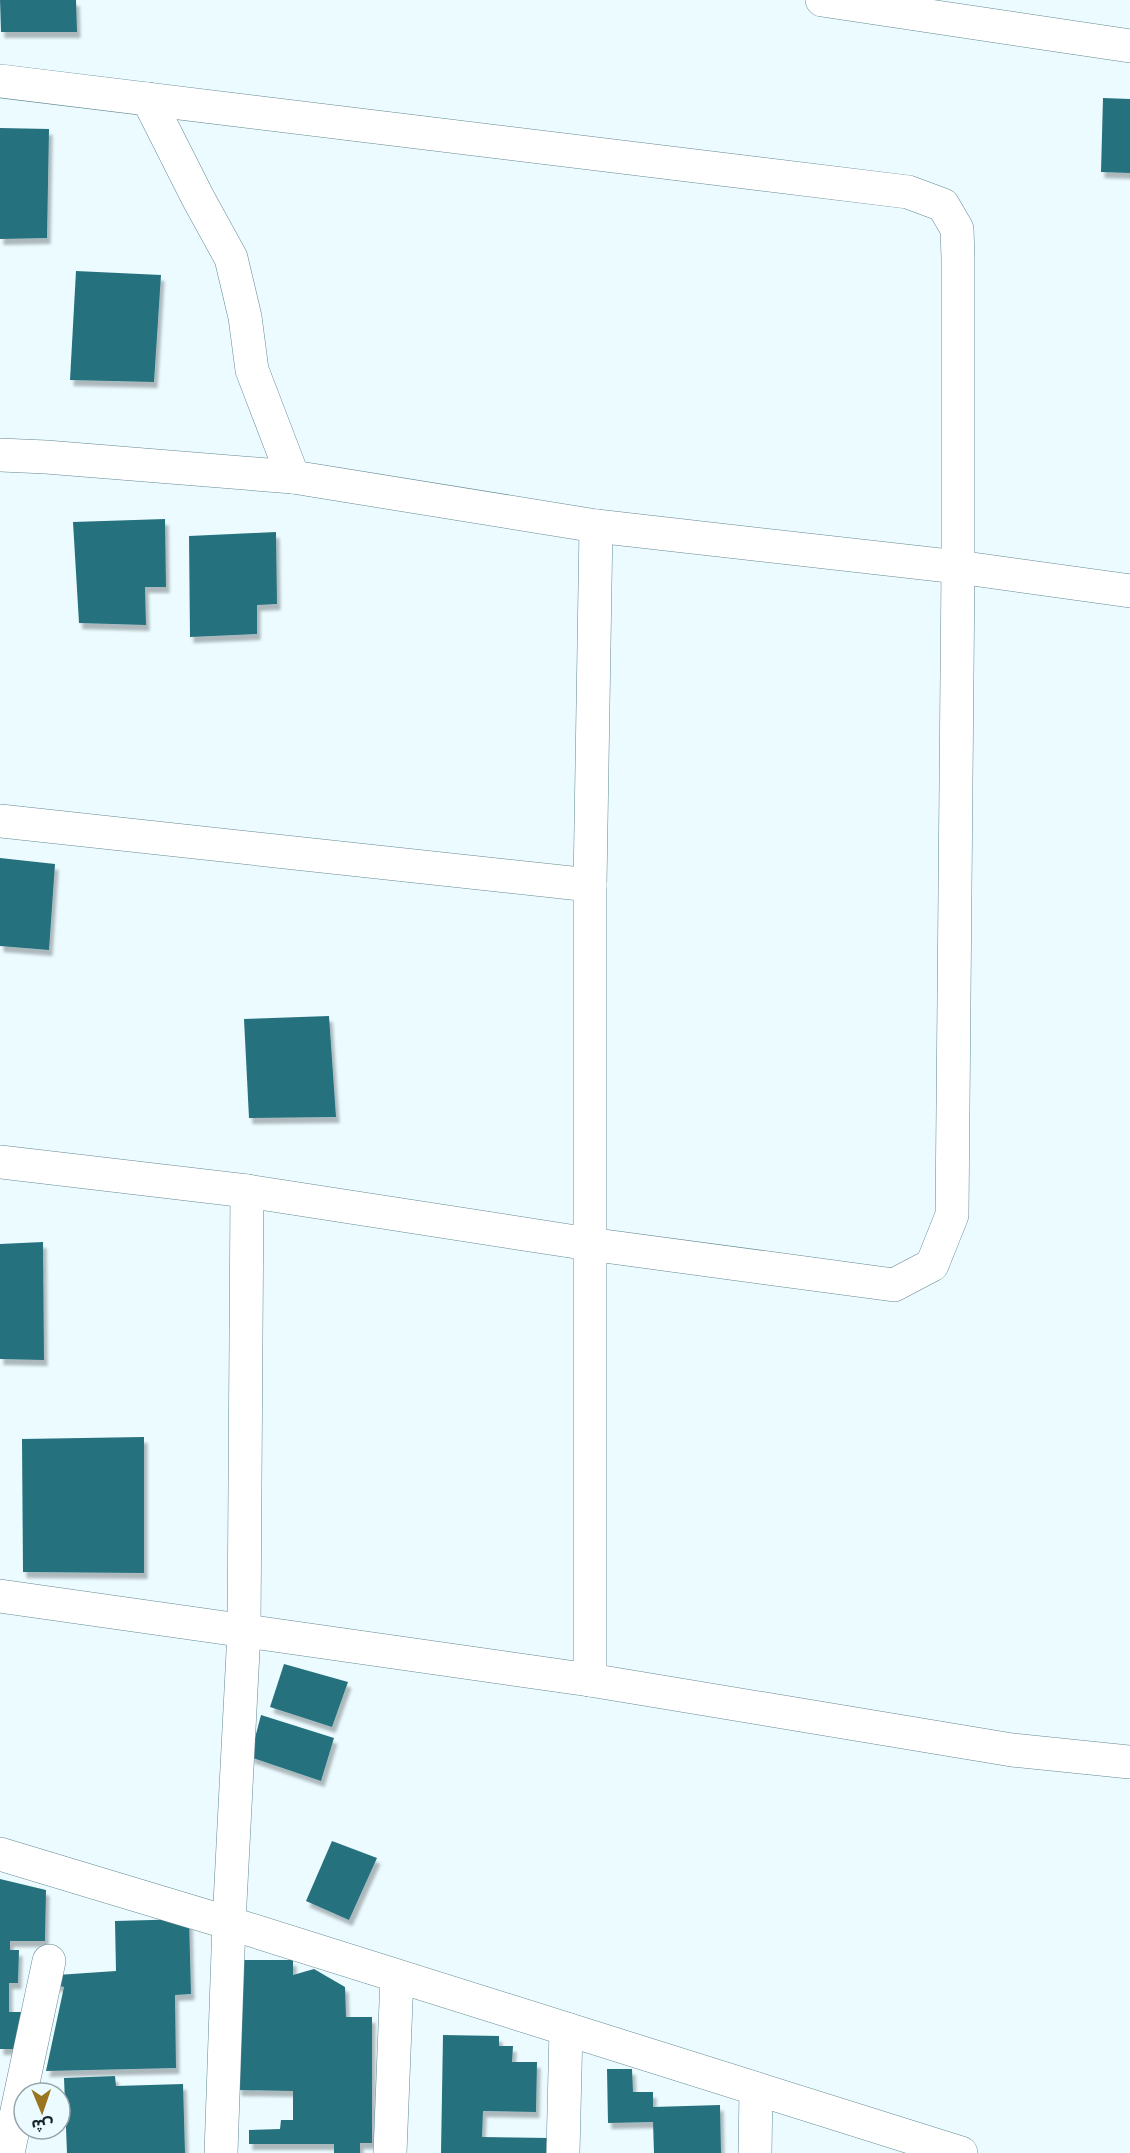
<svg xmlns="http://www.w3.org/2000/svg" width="1130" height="2153" font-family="'Archivo Narrow','Noto Sans Arabic',sans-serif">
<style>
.building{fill:#27717e;filter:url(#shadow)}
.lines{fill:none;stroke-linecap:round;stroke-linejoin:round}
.minor-casing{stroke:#638a92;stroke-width:34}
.minor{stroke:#fff;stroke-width:33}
</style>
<defs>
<filter id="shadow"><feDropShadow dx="3.5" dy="6" stdDeviation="1.5" flood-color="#0004"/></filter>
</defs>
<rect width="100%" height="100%" fill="#ebfbff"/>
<g class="building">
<path d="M0,0H76L77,32H1Z"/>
<path d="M1103,98L1130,99V173L1101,172Z"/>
<path d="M0,128L49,129L47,238L0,239Z"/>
<path d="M76,271L161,275L154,382L70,380Z"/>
<path d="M165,519L166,587H145L146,625L79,623L73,522Z"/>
<path d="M276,532L277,604L257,605V634L190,637L189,536Z"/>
<path d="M0,858L55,864L49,950L0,946Z"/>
<path d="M329,1016L336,1117L249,1118L244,1019Z"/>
<path d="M43,1242L44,1360L0,1359V1244Z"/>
<path d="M144,1437V1573L23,1572L22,1439Z"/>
<path d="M284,1664L348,1682L332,1727L270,1707Z"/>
<path d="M261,1715L334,1738L321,1781L250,1757Z"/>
<path d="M332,1841L377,1858L349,1920L306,1901Z"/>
<path d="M0,1879L46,1890L45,1941H10V1950H19L18,1983H9V2012H25V2049H0Z"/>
<path d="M189,1919L191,1994L175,1995L176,2068L46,2071L64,1987L55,1985L57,1975L116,1971L115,1921Z"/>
<path d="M239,1960H293V1975L314,1969L345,1987L346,2017H372V2143H360V2153H334V2144H249V2130L280,2129L281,2120H293V2091L238,2090Z"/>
<path d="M443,2035L499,2036V2046H513L512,2062H537L536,2112L483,2111L482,2137L549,2138L548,2153H441Z"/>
<path d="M607,2069H632L633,2092H653V2107L720,2105L721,2153H654L653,2122L608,2123Z"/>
<path d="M115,2076L116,2086L183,2084L185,2153H67L64,2078Z"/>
</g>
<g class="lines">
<g class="minor-casing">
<g id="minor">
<path d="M822,0L1130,46"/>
<path d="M0,81L908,192L943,205L957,229L958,258V567L952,1215L932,1265L894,1285L589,1244L247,1191L0,1162"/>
<path d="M148,99L198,198L231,258L245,317L252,370L293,477"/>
<path d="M0,455L46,457L293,477L596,526L958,567L1130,591"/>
<path d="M0,821L590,885"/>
<path d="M0,1596L590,1680L1012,1750L1130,1762"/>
<path d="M590,1680V885L596,526"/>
<path d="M0,1854L229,1923L961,2153"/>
<path d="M8,2153L49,1961"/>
<path d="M221,2153L229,1923L244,1632L247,1191"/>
<path d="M390,2153L397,1977"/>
<path d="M563,2153L566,2029"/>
<path d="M755,2153L756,2089"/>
</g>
</g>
<use href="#minor" class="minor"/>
</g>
<g transform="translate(42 2111) rotate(178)"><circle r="28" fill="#ebfbff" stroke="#96a6aa" stroke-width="1.5"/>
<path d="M0-4.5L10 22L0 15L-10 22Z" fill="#99751f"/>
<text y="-9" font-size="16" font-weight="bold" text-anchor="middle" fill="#16262a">ش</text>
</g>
</svg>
